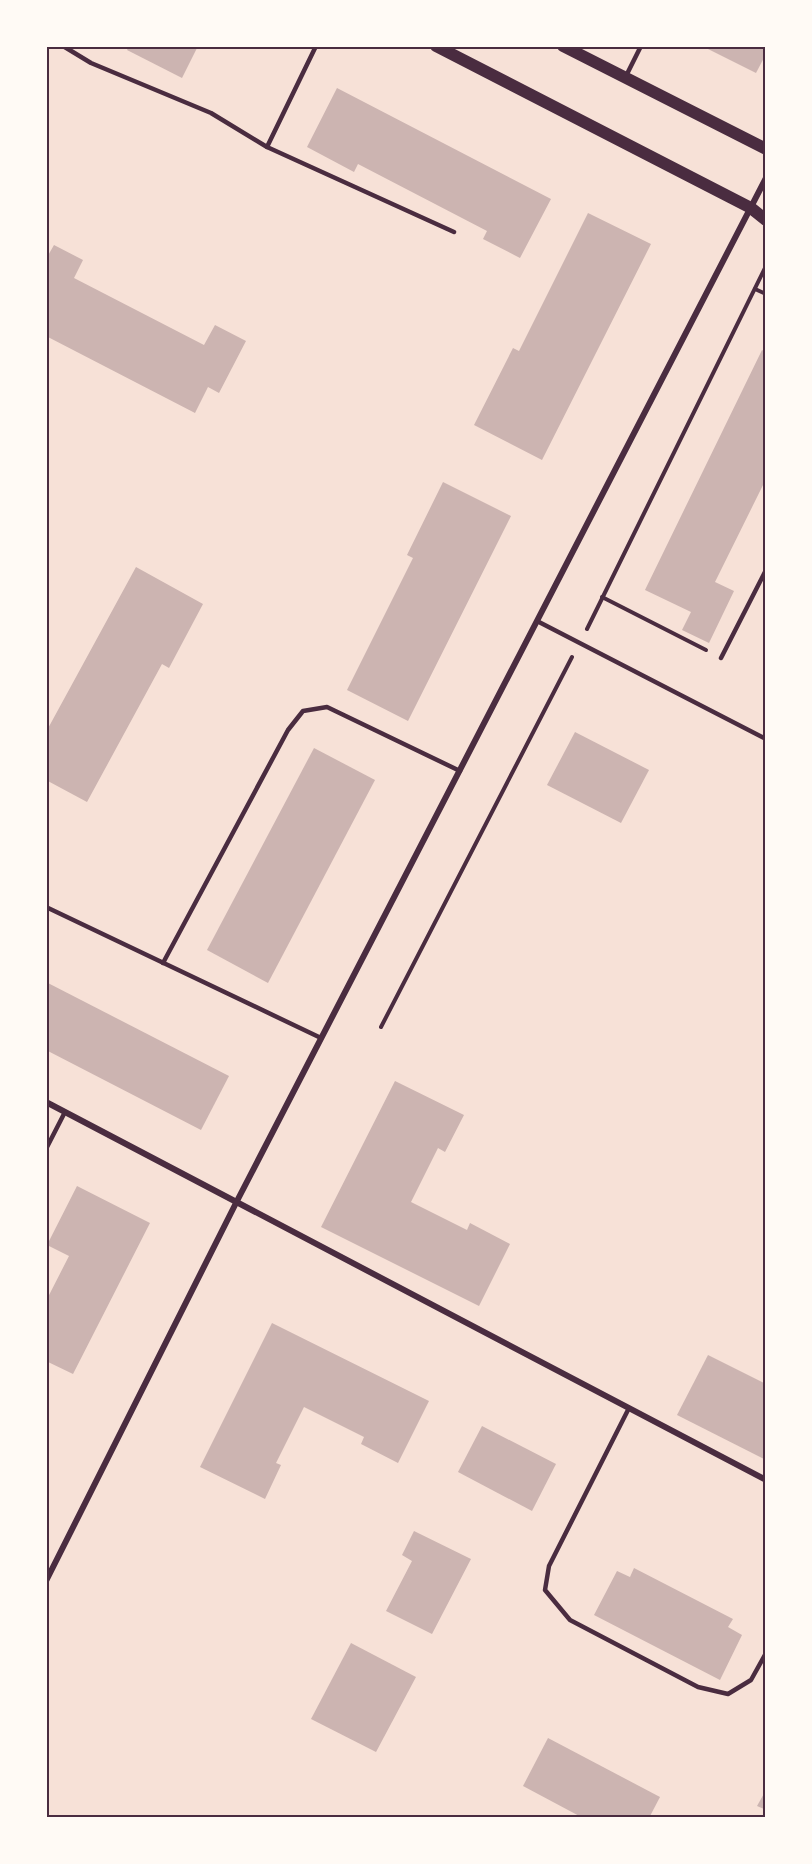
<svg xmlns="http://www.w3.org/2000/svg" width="812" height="1864" font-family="Barlow,sans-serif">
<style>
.building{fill:#ccb4b1}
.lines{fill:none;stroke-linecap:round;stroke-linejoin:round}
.path{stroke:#4a2c40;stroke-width:4}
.service{stroke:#4a2c40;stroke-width:4.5}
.minor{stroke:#4a2c40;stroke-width:6}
.secondary{stroke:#4a2c40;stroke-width:12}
.neatline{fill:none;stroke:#4a2c40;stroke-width:2}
</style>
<rect width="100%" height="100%" fill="#f7e1d7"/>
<g class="building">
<path d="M129,46H198L182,78L127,50Z"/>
<path d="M702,46H766V54L756,73Z"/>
<path d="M337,88L551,199L520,258L483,239L487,231L358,164L354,172L307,147Z"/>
<path d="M588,213L651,244L542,460L474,425L513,348L519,351Z"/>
<path d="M54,245L83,260L74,278L204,345L215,325L246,341L219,393L208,387L195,413L46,336V259Z"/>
<path d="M762,350L766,352V479L715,582L734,591L709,643L682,630L691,612L645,590Z"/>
<path d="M443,482L511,516L408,721L347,690L413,558L407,555Z"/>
<path d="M136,567L203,604L169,668L162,664L87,802L46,780V732Z"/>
<path d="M575,732L649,770L621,823L547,785Z"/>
<path d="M314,748L375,780L268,983L207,950Z"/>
<path d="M46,982L229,1076L201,1130L46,1050Z"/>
<path d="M395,1081L464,1115L445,1152L438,1148L411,1202L467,1230L470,1223L510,1244L479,1306L321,1227Z"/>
<path d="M77,1186L150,1223L73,1374L46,1361V1301L69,1256L47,1245Z"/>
<path d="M272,1323L429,1401L398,1463L361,1444L364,1437L304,1407L276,1463L281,1465L265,1499L200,1467Z"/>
<path d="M708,1355L766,1384V1460L677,1415Z"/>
<path d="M482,1426L556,1464L532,1511L458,1472Z"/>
<path d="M414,1531L471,1559L432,1634L386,1611L412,1561L402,1555Z"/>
<path d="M634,1568L733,1619L728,1627L742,1635L720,1680L594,1615L617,1571L630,1577Z"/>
<path d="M351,1643L416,1677L376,1752L311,1719Z"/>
<path d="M548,1738L660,1797L649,1818H583L523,1786Z"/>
<path d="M766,1790V1810L757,1806Z"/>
</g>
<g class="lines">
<g class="path">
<path d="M755,289L766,294"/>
<path d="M602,597L706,650"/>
<path d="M587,629L766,266"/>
<path d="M381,1027L572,657"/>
</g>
<g class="service">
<path d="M63,46L91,63L211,113L267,147L454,232"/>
<path d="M626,76L641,46"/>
<path d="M267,147L316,46"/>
<path d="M537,621L766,739"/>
<path d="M721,658L766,570"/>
<path d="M46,907L321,1038"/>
<path d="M163,963L288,730L303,711L327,707L460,771"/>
<path d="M46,1149L65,1112"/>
<path d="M629,1408L549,1566L545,1590L570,1620L698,1687L728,1694L751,1680L766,1653"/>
</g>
<g class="minor">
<path d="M46,1102L766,1480"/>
<path d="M46,1581L237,1201L766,178"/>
</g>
<g class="secondary">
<path d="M436,46L751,208L766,220"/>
<path d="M563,46L766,149"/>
</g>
</g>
<rect width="812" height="1864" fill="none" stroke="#fffaf5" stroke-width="96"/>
<rect x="48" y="48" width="716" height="1768" class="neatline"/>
</svg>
